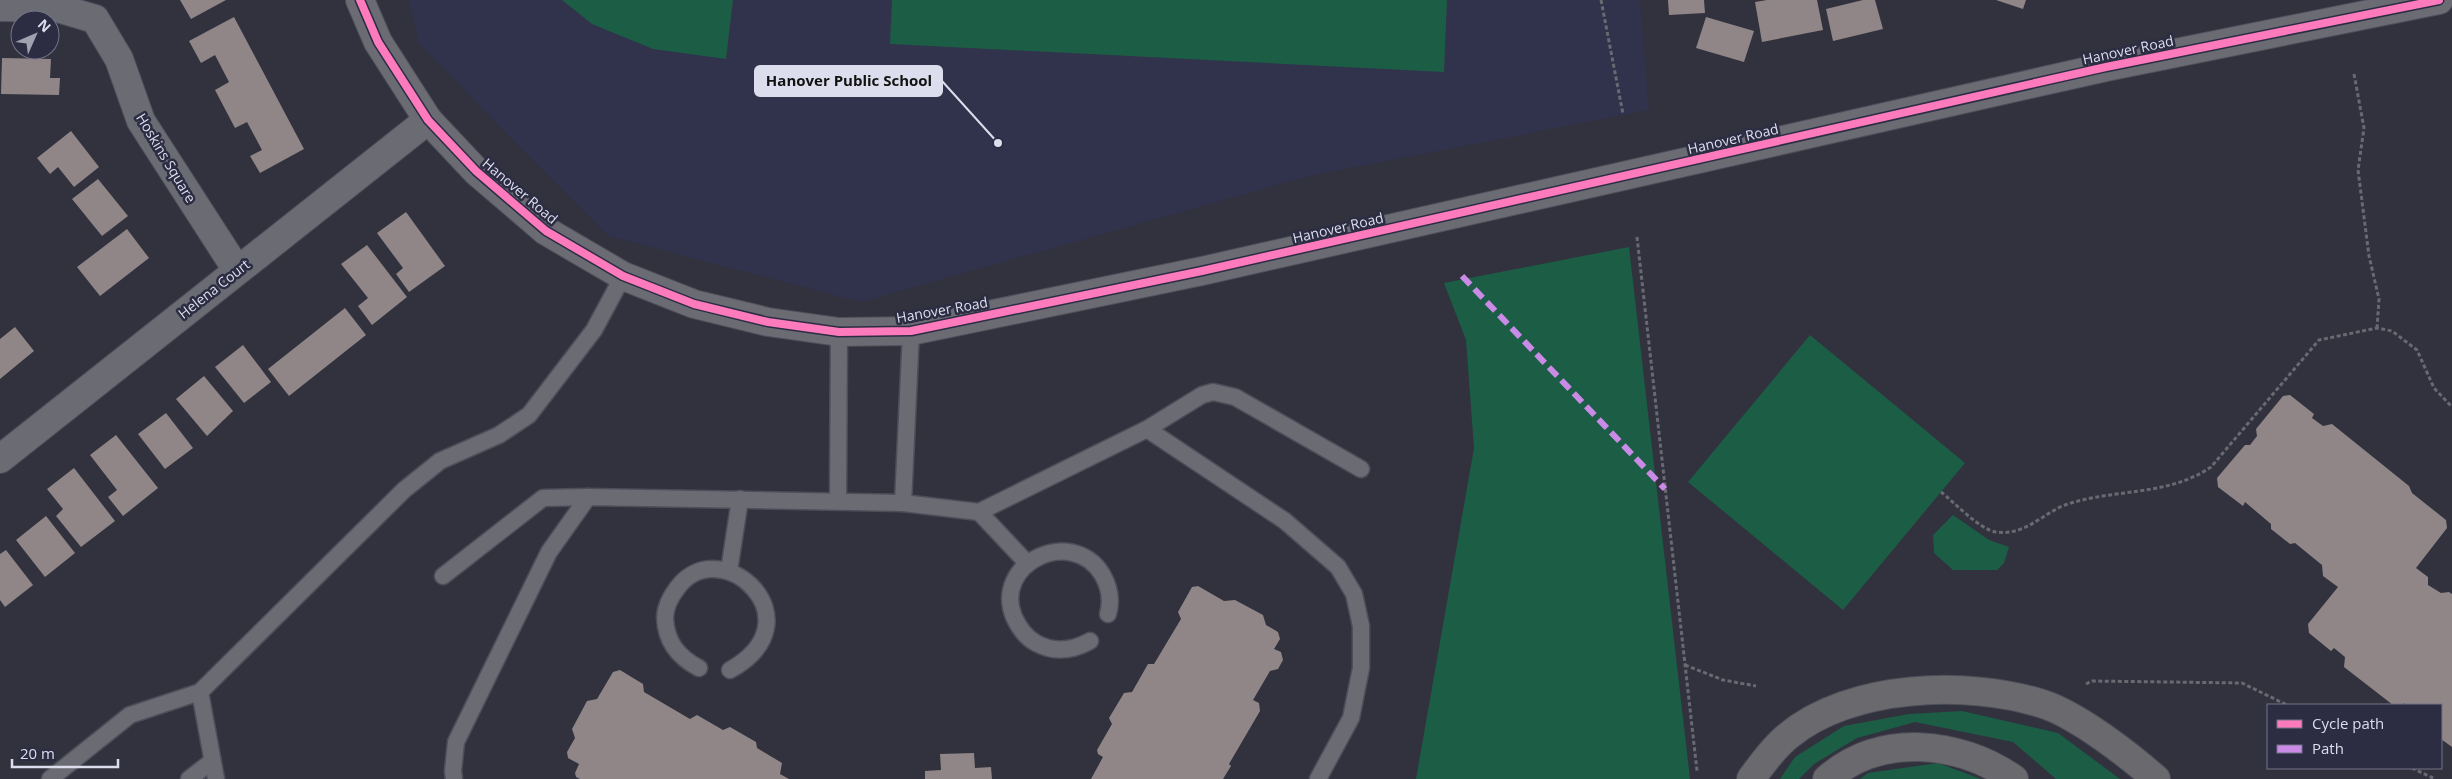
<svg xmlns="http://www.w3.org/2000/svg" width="2452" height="779" font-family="'Open Sans',sans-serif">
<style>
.built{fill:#31324c}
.green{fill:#1c5d46}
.building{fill:#908687}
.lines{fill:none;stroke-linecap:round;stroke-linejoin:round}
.lane-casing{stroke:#4d4e59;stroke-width:19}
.street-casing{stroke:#4d4e59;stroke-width:30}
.primary-casing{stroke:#4d4e59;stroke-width:30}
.path{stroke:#686971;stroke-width:3;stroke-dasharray:4 2.5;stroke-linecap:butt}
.lane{stroke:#6b6b74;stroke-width:16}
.street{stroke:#6b6b74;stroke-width:28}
.primary{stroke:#6a696d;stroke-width:28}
.quiet{stroke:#ca8be6;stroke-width:6;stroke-dasharray:12 6;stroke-linecap:butt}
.cycleway-casing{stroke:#2c2d43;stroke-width:11}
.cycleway{stroke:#fd7abc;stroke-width:8}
.labels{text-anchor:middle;stroke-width:5;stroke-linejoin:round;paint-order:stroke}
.street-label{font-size:14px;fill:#dddeed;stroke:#2c2d43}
.leader{fill:none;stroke:#dddeed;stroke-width:2}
.callout-dot{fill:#dddeed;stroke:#2c2d43;stroke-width:2}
.callout{fill:#dddeed;stroke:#dddeed;stroke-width:2}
.callout-label{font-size:15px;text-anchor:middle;font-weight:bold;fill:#111}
</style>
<rect width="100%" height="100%" fill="#31323e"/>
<path class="built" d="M408,0H1640L1649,110L1309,176L861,302L608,236L419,44Z"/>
<g class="green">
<path d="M562,0H733L726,59L653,49L592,24Z"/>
<path d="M892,0H1447L1444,72L890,44Z"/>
<path d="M1629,247L1690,779H1416L1474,448L1466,340L1444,283Z"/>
<path d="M1810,335L1965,463L1843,610L1688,482Z"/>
<path d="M1953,515L1989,540L2009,547L2004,563L1997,570H1953L1934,553L1933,535Z"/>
<path d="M1962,711L2058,733L2120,779H2056L2013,742L1915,722L1857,738L1814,764L1799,779H1780L1795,757L1844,726L1909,714Z"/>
<path d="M1938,763L1981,779H1860L1868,773Z"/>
</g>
<g class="building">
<path d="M180,0H226L191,19Z"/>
<path d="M1668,0H1704L1705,13L1669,15Z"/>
<path d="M1767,0H1817L1823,30L1762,42L1755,2Z"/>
<path d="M1863,0H1875L1883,29L1833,41L1826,9Z"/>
<path d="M1996,0H2026L2023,9Z"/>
<path d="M234,17L304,149L260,173L250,156L262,150L247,122L235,128L215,90L229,82L215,55L201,63L189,41Z"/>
<path d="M1706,17L1754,31L1744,62L1696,48Z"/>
<path d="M2,58L51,59L50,78H60L59,95L1,94Z"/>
<path d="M71,131L99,167L74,187L58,167L50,174L37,158Z"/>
<path d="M98,179L128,216L102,236L72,199Z"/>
<path d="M406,212L445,266L409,292L396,274L403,268L377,233Z"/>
<path d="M127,229L149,258L100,296L77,267Z"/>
<path d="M367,245L407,297L372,325L358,306L368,298L341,264Z"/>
<path d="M345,308L366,335L289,396L268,369Z"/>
<path d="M15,327L34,351L0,379V339Z"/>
<path d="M243,345L271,382L244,403L215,367Z"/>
<path d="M204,376L233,411L207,436L176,399Z"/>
<path d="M2290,395L2314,414L2312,418L2323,426L2332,424L2409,486L2412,493L2446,520L2447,528L2416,568L2428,577V585L2441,593L2449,592L2452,594V747L2441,739V705H2406L2404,703L2403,705H2393L2344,667L2345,657L2334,648L2331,651L2309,633L2308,624L2338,587L2323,576L2322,565L2295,543L2290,544L2271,529V524L2245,502L2243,506L2218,487L2217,478L2245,445H2250L2257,436L2256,429L2283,396Z"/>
<path d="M166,413L193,448L165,469L138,434Z"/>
<path d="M116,435L158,488L123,516L108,497L117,490L90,455Z"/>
<path d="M74,468L115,521L81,547L56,516L63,509L47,489Z"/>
<path d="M46,516L75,553L45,577L16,540Z"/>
<path d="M6,550L33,585L5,607L0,600V554Z"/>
<path d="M1198,586L1224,601L1235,600L1263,615L1266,625L1278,632L1280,639L1274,649L1281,652L1283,660L1278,669L1270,671L1253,700L1259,703L1260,711L1229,764L1231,766L1223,779H1091L1103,757L1098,754L1097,750L1112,724L1109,718L1124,693L1132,692L1148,664H1154L1181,619L1178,612L1192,587Z"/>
<path d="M620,670L643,684L644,692L690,719L697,715L723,730L730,727L756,742L757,748L782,763L780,774L789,779H580L576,777L575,773L579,764L568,758L567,752L575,738L572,729L587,701L597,699L613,672Z"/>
<path d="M974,753L975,768L991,767L992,779H925V771L941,770L940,754Z"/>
</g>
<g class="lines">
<g class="lane-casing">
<g id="lane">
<path d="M1147,429L1285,521L1338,567L1354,594L1361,626V668L1351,718L1318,779"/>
<path d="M838,501L839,332"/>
<path d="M903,503L911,331"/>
<path d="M979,512L1027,563"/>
<path d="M729,571L740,499"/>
<path d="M443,576L543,498L588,497"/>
<path d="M1090,641C1072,651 1054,653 1036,643C1025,637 1019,628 1014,617C992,564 1071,525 1102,574C1109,586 1112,600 1108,614"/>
<path d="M699,668C678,657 666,642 665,618C665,606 671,596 678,587C721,531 820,620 730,670"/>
<path d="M200,692L216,779"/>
<path d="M50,779L130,715L200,692L404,490L440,461L499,435L529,415L594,330L623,276"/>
<path d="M189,779L211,762"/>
<path d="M454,779L453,771L456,742L549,552L588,497L903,503L979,512L1147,429L1202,395L1213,392L1235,397L1361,469"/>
</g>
</g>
<g class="street-casing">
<g id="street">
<path d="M360,0L378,42L428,120L476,171L546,231L623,276L694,304L768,322L839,332L911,331L1202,271L2106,67L2439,0"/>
<path d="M0,7L58,8L95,19L119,59L141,121L237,270"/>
<path d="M0,459L428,120"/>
</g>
</g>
<g class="primary-casing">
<g id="primary">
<path d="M1751,779C1761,765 1774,747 1788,736C1850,684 1968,680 2043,704C2077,715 2129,755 2156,779"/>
<path d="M1827,779C1881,732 1959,741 2014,779"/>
</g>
</g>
<g class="path">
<path d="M1601,0L1623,114"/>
<path d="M2354,74L2364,128L2358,170L2369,256L2379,299L2377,328"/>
<path d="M1637,237L1697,771"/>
<path d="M1941,492C1954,502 1980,530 1996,532C2025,536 2042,514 2065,505C2114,488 2167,497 2211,467L2319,340L2377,328L2392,331L2417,350L2434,388L2452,407"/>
<path d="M1685,665L1723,680L1756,686"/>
<path d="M2086,684L2092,681L2242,683L2287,705"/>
<path d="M2412,768L2435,779"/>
</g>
<use href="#lane" class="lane"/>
<use href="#street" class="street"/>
<use href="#primary" class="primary"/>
<path class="quiet" d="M1462,276L1665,489"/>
<g class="cycleway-casing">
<path id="cycleway" d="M360,0L378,42L428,120L476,171L546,231L623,276L694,304L768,322L839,332L911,331L1202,271L2106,67L2439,0"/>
</g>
<use href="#cycleway" class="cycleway"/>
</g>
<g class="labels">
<g class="street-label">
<text transform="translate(2128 50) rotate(-12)" y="5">Hanover Road</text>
<text transform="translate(1733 139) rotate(-13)" y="5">Hanover Road</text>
<text transform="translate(166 158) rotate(59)" y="5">Hoskins Square</text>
<text transform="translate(520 191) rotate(40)" y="5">Hanover Road</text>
<text transform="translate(1338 228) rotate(-13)" y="5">Hanover Road</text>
<text transform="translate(214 289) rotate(-38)" y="5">Helena Court</text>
<text transform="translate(942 310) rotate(-10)" y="5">Hanover Road</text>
</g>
</g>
<path class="leader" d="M998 143L942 81"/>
<circle class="callout-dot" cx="998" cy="143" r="5"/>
<rect class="callout" x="755" y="66" width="187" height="30" rx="5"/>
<g class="callout-label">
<text x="849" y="86">Hanover Public School</text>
</g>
<rect x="2267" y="704" width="175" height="65" fill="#2c2d43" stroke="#737487"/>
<rect x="2277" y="720" width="25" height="8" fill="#fd7abc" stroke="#737487"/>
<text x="2312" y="729" font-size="15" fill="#dddeed">Cycle path</text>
<rect x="2277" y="745" width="25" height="8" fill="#ca8be6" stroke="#737487"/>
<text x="2312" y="754" font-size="15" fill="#dddeed">Path</text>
<g transform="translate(35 35) rotate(45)"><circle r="24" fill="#2c2d43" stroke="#737487"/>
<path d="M0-4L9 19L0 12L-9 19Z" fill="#a1a2b0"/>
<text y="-8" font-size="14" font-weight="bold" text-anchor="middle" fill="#dddeed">N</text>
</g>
<path d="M12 759v8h106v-8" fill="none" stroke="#dddeed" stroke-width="2.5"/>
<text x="20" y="759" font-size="15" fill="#dddeed" stroke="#2c2d43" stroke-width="4" paint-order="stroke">20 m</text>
</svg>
